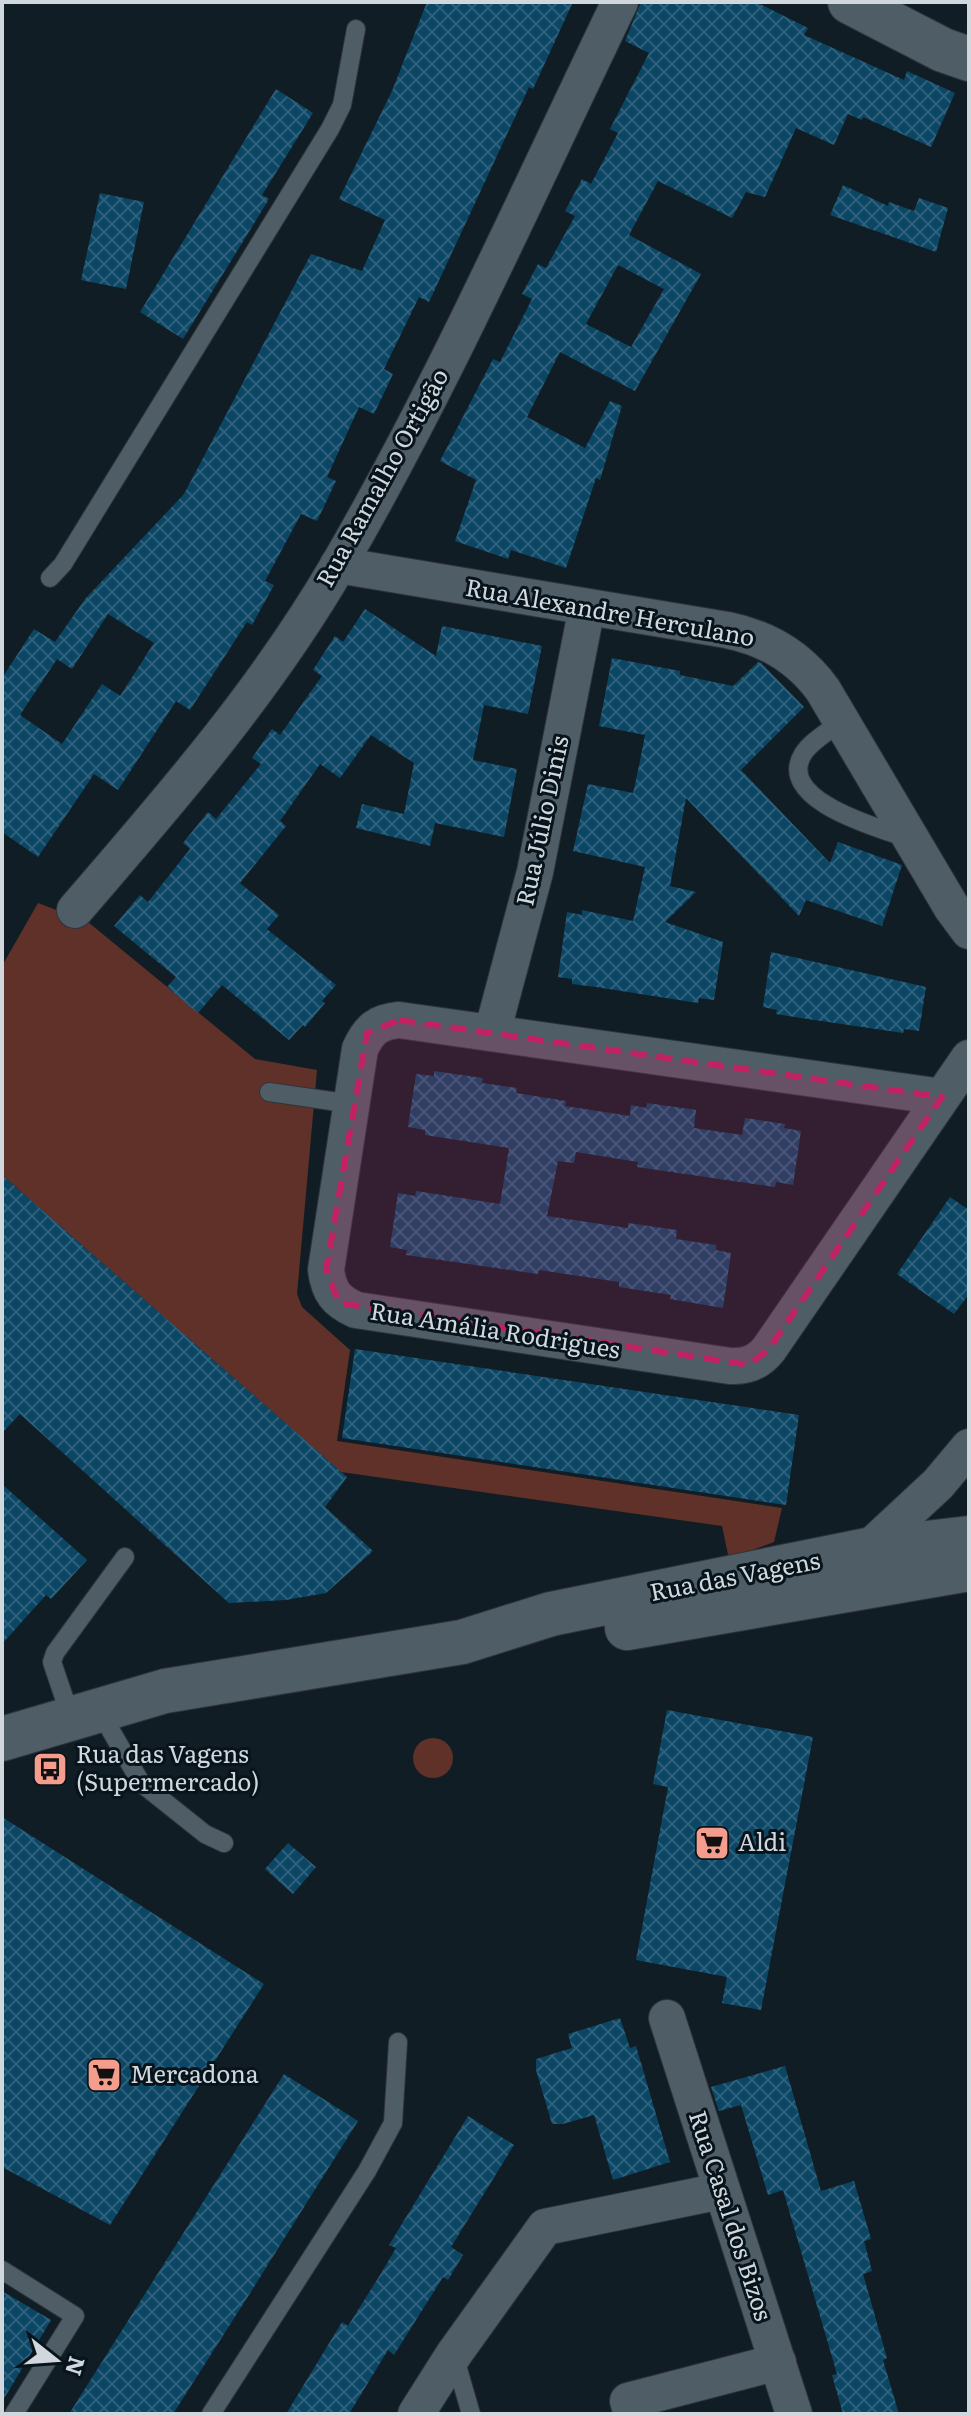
<svg xmlns="http://www.w3.org/2000/svg" width="971" height="2416" font-family="Literata,serif">
<style>
.green{fill:#603128}
.building{fill:url(#building-cross-hatch);fill-rule:evenodd}
.lines{fill:none;stroke-linecap:round;stroke-linejoin:round}
.lane-casing{stroke:#2f353c;stroke-width:20}
.street-casing{stroke:#2f353c;stroke-width:38}
.secondary-casing{stroke:#2f353c;stroke-width:46}
.lane{stroke:#4f5d67;stroke-width:18}
.street{stroke:#4f5d67;stroke-width:36}
.secondary{stroke:#4f5d67;stroke-width:44}
.marked{fill:#c32262;fill-opacity:0.2;stroke:#c32262;stroke-width:6;stroke-dasharray:16 10;stroke-linejoin:round}
.labels{text-anchor:middle;stroke-width:6;stroke-linejoin:round;paint-order:stroke}
.street-label{font-size:24px;fill:#d0d8dd;stroke:#08141c}
.poi-label{font-size:24px;fill:#d0d8dd;stroke:#08141c;text-anchor:start}
</style>
<defs>
<pattern id="building-cross-hatch" width="8" height="8" patternUnits="userSpaceOnUse" patternTransform="scale(2)"><rect width="8" height="8" fill="#0b4665"/><path d="M0 0l8 8M0 8l8-8" fill="none" stroke="#2e607b"/></pattern>
</defs>
<rect width="100%" height="100%" fill="#111d25"/>
<g class="green">
<path d="M38,903L88,922L255,1059L317,1070L297,1294L302,1307L350,1350L337,1441L782,1508L774,1542L729,1559L722,1526L341,1472L2,1175V966Z"/>
<circle cx="433" cy="1758" r="20"/>
</g>
<g class="building">
<path d="M427,2H573L533,89L529,87L429,302L419,297L384,369L393,374L374,414L359,407L327,477L336,481L317,521L301,514L265,581L274,585L252,625L247,622L190,710L176,701L118,790L94,774L38,857L2,832V678L34,629L55,642L85,599L184,494L311,254L362,271L385,220L339,199L392,91ZM108,614L154,643L120,696L102,684L62,744L20,715L57,659L72,669Z"/>
<path d="M641,2H756L808,28L804,35L904,80L907,71L955,93L931,147L863,117L862,120L848,114L834,145L796,128L765,197L746,192L732,218L658,181L629,235L701,274L635,391L560,352L527,417L585,448L610,401L622,406L600,480L596,478L566,568L511,550L508,559L455,541L476,480L440,461L493,359L500,362L532,299L522,294L538,264L546,268L575,216L565,211L582,179L591,184L618,133L610,129L649,53L625,41ZM618,265L664,289L631,347L586,324Z"/>
<path d="M276,89L313,113L262,195L269,199L183,339L140,312Z"/>
<path d="M843,185L888,206L889,202L914,211L919,198L948,208L936,252L830,215Z"/>
<path d="M100,193L144,202L126,289L81,280Z"/>
<path d="M365,609L436,656L442,626L542,646L528,714L484,705L473,760L517,769L504,837L435,823L430,846L356,828L362,804L404,814L414,763L371,735L340,778L320,764L280,821L286,826L240,883L279,915L267,929L336,985L322,1001L325,1003L305,1027L303,1025L289,1040L222,985L198,1013L167,987L176,977L114,926L140,895L148,902L190,849L183,843L208,812L216,819L261,764L252,758L272,729L280,735L322,676L313,670L335,636L343,642Z"/>
<path d="M612,658L680,671V675L733,686L758,662L761,663L804,707L741,770L830,863L838,842L902,865L882,926L806,900L799,916L686,798L670,886L696,892L665,922L723,942L714,1000L699,998L698,1003L596,987L572,984V979L558,977L567,912L582,915V910L633,921L645,867L573,851L588,784L633,793L639,766L645,735L599,726Z"/>
<path d="M771,952L926,987L919,1031L904,1029L903,1033L801,1018L776,1014L777,1010L763,1007Z"/>
<path d="M434,1071L483,1078L482,1083L517,1088L516,1093L566,1101L565,1106L630,1116L631,1105L646,1108L647,1103L696,1110L694,1128L742,1135L745,1118L785,1124L784,1128L801,1131L793,1185L776,1182L775,1187L637,1167L638,1162L576,1152L574,1163L558,1161L547,1216L628,1228V1223L677,1230L676,1239L716,1245V1250L731,1253L723,1308L670,1299L671,1295L619,1287V1282L539,1270L538,1274L406,1255L407,1250L390,1247L398,1193L415,1196L416,1191L500,1204L509,1148L425,1135V1130L408,1127L416,1074L434,1076Z"/>
<path d="M2,1175L347,1477L325,1507L373,1551L326,1593L286,1600L229,1603L20,1414L2,1433Z"/>
<path d="M950,1197L969,1210V1294L954,1314L897,1274Z"/>
<path d="M355,1349L799,1415L786,1505L342,1438Z"/>
<path d="M2,1484L87,1560L51,1599L46,1595L2,1644Z"/>
<path d="M667,1710L813,1737L761,2010L722,2003L727,1977L636,1960L668,1787L653,1784Z"/>
<path d="M2,1817L264,1984L110,2225L2,2167Z"/>
<path d="M288,1843L316,1867L293,1894L265,1869Z"/>
<path d="M620,2018L630,2048L636,2046L670,2162L613,2180L594,2115L563,2124H552L536,2070V2059L572,2048L568,2034Z"/>
<path d="M785,2066L821,2191L854,2181L871,2239L864,2241L872,2271L863,2274L887,2358L883,2360L899,2414H843L832,2375L837,2374L783,2190L768,2195L741,2105L719,2111L711,2087Z"/>
<path d="M284,2074L358,2121L247,2298L173,2414H69Z"/>
<path d="M468,2116L514,2145L451,2247L463,2255L448,2280L443,2277L394,2355L388,2350L349,2414H286L342,2322L348,2326L380,2275L396,2248L389,2245Z"/>
<path d="M2,2291L51,2320L2,2402Z"/>
</g>
<g class="lines">
<g class="lane-casing">
<g id="lane">
<path d="M50,578L63,564L330,129L342,105L356,29"/>
<path d="M841,721C830,731 811,741 803,754C775,800 879,828 907,838"/>
<path d="M269,1092L352,1104"/>
<path d="M99,1710L141,1783L205,1834L224,1843"/>
<path d="M71,1718L52,1662L55,1653L125,1557"/>
<path d="M2,2270L75,2316L14,2414"/>
<path d="M454,2355L471,2414"/>
<path d="M211,2414L367,2171L393,2123L398,2042"/>
</g>
</g>
<g class="street-casing">
<g id="street">
<path d="M338,565L727,630C767,638 799,657 823,690L952,908L969,931"/>
<path d="M75,910C170,800 266,690 339,564C444,383 529,190 620,2"/>
<path d="M492,1033L535,872L587,607"/>
<path d="M942,1097L399,1020C378,1022 369,1029 360,1049L326,1270C329,1292 336,1301 356,1310L730,1366C747,1367 759,1362 769,1349L969,1058"/>
<path d="M867,1550L938,1484L969,1447"/>
<path d="M667,2018L794,2414"/>
<path d="M416,2414L454,2354L545,2227L721,2191"/>
<path d="M632,2414L628,2401L778,2362"/>
</g>
</g>
<g class="secondary-casing">
<g id="secondary">
<path d="M850,2L943,50L969,59"/>
<path d="M627,1628L969,1569"/>
<path d="M2,1739L165,1691L462,1642L551,1614L867,1550L969,1538"/>
</g>
</g>
<use href="#lane" class="lane"/>
<use href="#street" class="street"/>
<use href="#secondary" class="secondary"/>
</g>
<path class="marked" d="M399,1020L942,1097L769,1349L749,1365L339,1303L326,1270L367,1033Z"/>
<defs>
<g id="bus-square" transform="scale(1.8)"><rect x="-9" y="-9" width="18" height="18" rx="4" fill="#f49d8c" stroke="#08141c"/><path d="M-5-6H5V4H4V6H2V4H-2V6H-4V4H-5ZM-3.5-4V0h7V-4ZM-3.5 1.2v1.5H-2V1.2ZM2 1.2v1.5H3.5V1.2Z" fill="#111"/></g>
<g id="supermarket-square" transform="scale(1.8)"><rect x="-9" y="-9" width="18" height="18" rx="4" fill="#f49d8c" stroke="#08141c"/><path d="M-6-5.5h2.5l.6 2H6L4.5 2H-2.5L-4.4-4H-6ZM-1.5 3.2a1.3 1.3 0 1 0 .1 0ZM3 3.2a1.3 1.3 0 1 0 .1 0Z" fill="#111"/></g>
</defs>
<g fill-rule="evenodd">
<use href="#bus-square" x="50" y="1769"/>
<use href="#supermarket-square" x="712" y="1843"/>
<use href="#supermarket-square" x="104" y="2075"/>
</g>
<g class="labels">
<g class="street-label">
<text transform="translate(383 478) rotate(-61)" y="8">Rua Ramalho Ortigão</text>
<text transform="translate(610 613) rotate(10)" y="8">Rua Alexandre Herculano</text>
<text transform="translate(543 821) rotate(-78)" y="8">Rua Júlio Dinis</text>
<text transform="translate(495 1331) rotate(9)" y="8">Rua Amália Rodrigues</text>
<text transform="translate(735 1577) rotate(-11)" y="8">Rua das Vagens</text>
<text transform="translate(730 2216) rotate(72)" y="8">Rua Casal dos Bizos</text>
</g>
<g class="poi-label">
<text x="76" y="1763">Rua das Vagens<tspan x="76" dy="28">(Supermercado)</tspan></text>
<text x="738" y="1851">Aldi</text>
<text x="130" y="2083">Mercadona</text>
</g>
</g>
<rect width="971" height="2416" fill="none" stroke="#d0d8dd" stroke-width="8"/>
<g transform="translate(56 2360) rotate(107)" stroke="#08141c" stroke-width="6" paint-order="stroke">
<path d="M0-6L14 30L0 20L-14 30Z" fill="#d0d8dd"/>
<text y="-12" font-size="22" font-weight="bold" text-anchor="middle" fill="#d0d8dd">N</text>
</g>
</svg>
